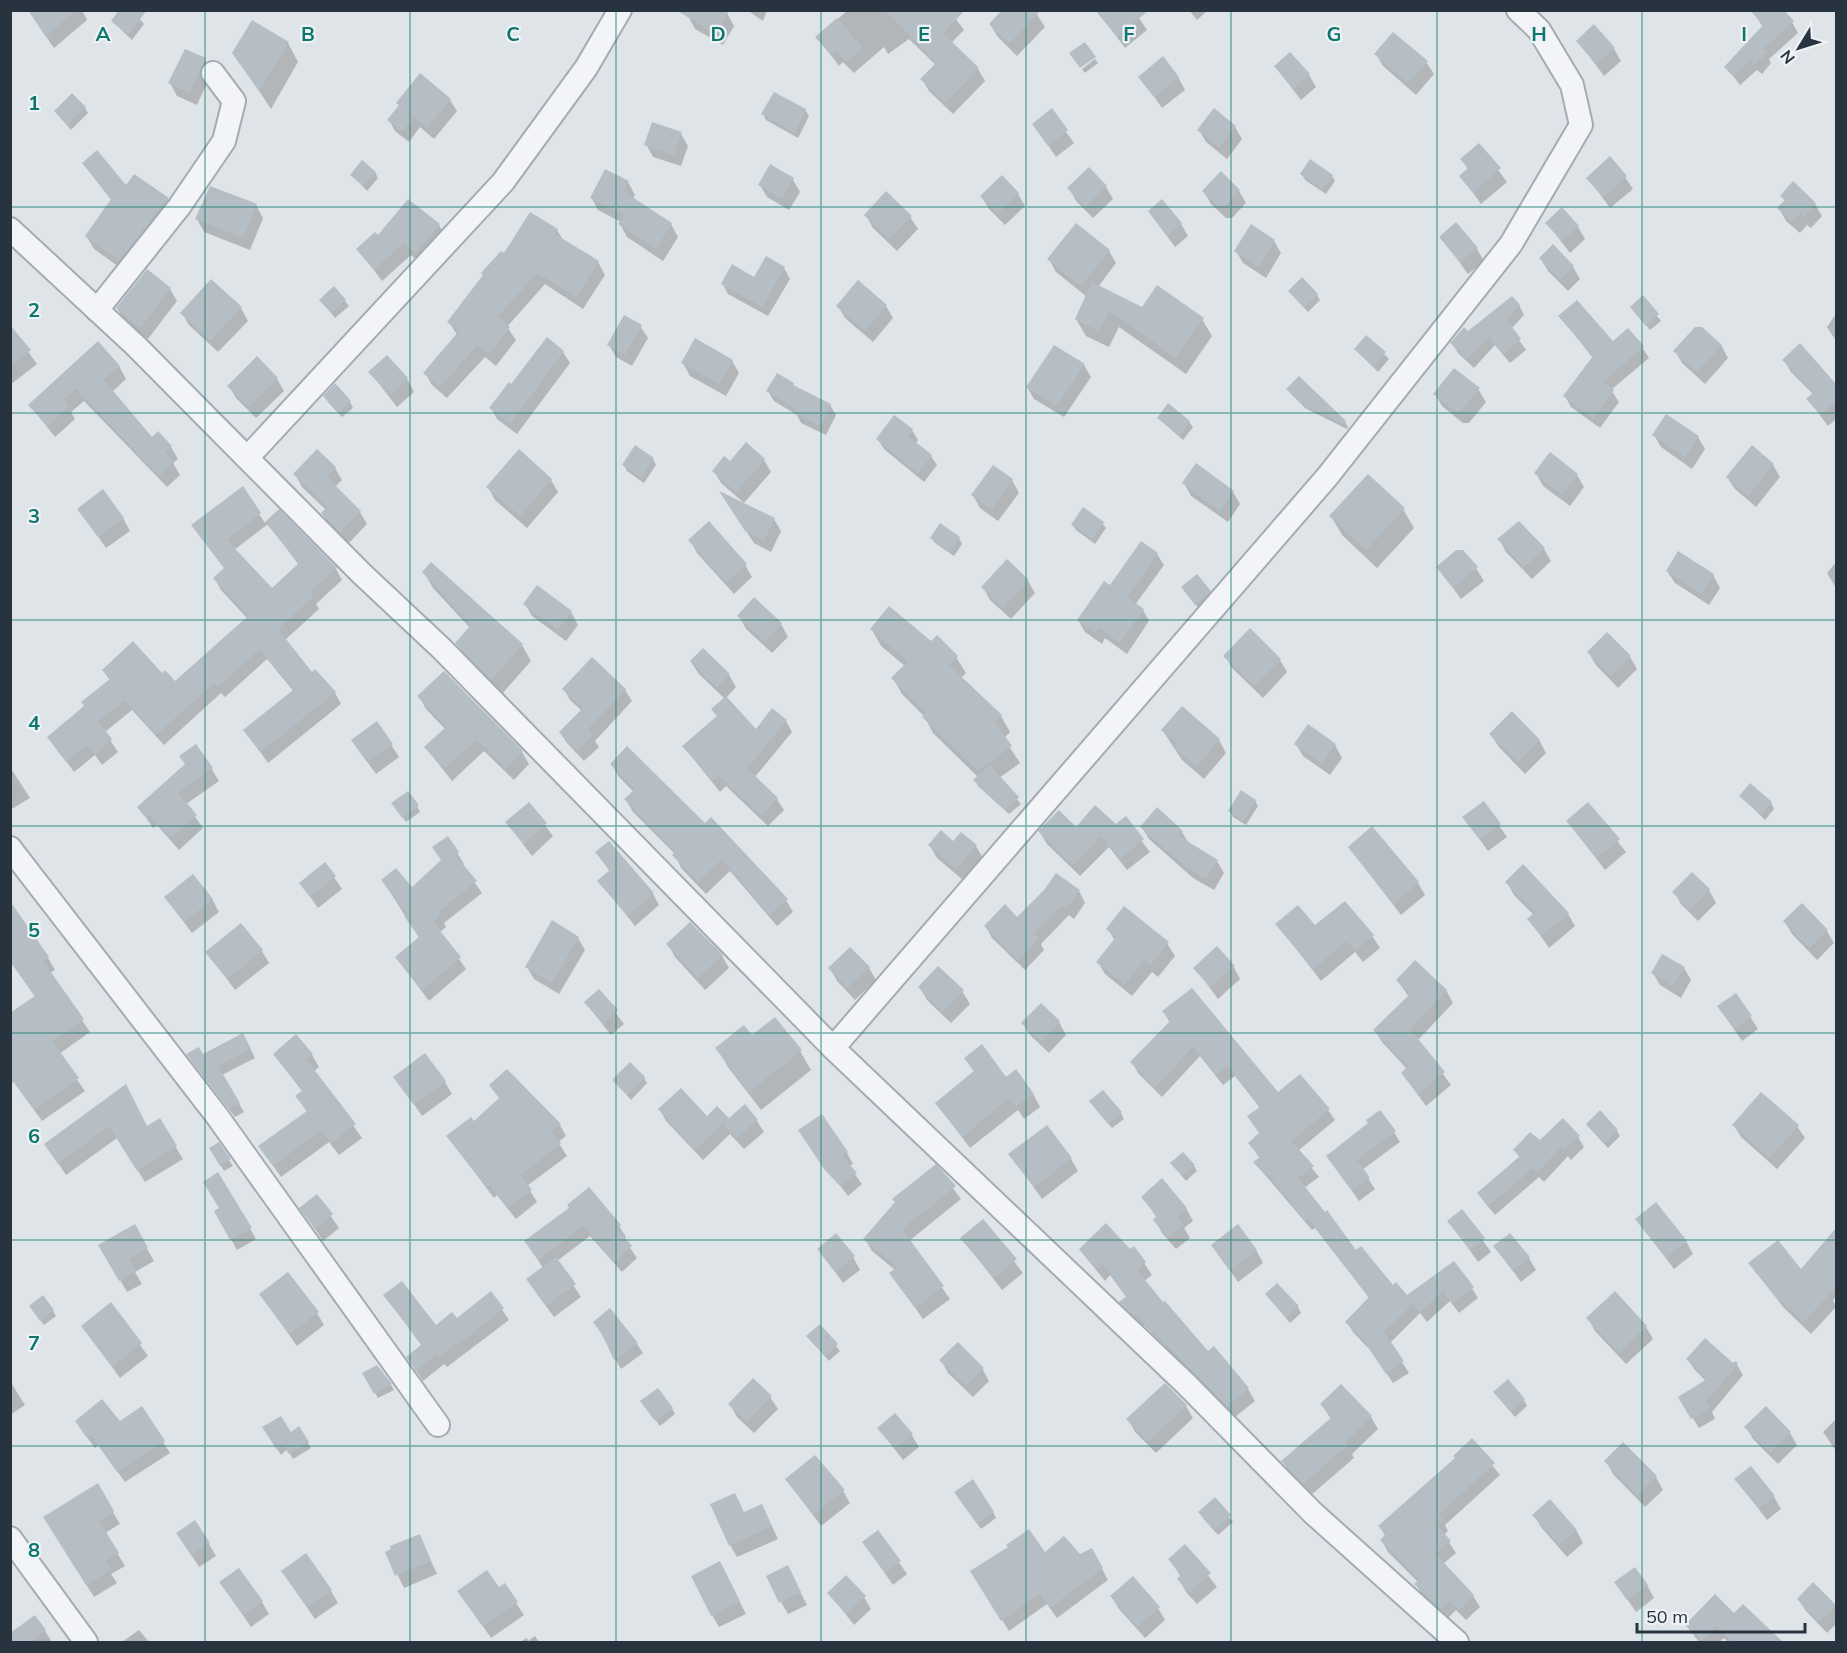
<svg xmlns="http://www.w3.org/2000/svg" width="1847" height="1653" font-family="Mulish,sans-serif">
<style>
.shadow{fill:#0003;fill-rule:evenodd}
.building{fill:#b6bec5}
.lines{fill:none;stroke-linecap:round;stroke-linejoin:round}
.minor-casing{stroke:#a4abb2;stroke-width:26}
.minor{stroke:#f2f4f7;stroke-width:22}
.grid{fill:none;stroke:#0f766e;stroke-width:1.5;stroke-opacity:0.55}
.grid-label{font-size:20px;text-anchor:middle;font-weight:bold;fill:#0f766e;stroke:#eef2f6;stroke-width:4.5;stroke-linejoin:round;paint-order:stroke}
</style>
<rect width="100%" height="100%" fill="#dfe4e8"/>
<g class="shadow">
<path d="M28,10H82L87,20L54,48Z"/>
<path d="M132,10L144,24L132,40L112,21Z"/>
<path d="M747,10H767L763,21Z"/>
<path d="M848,10H949L964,30L951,43L978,69L985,81L953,114L929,91L922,79L936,65L909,39L888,54L884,47L854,73L843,62L839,66L817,37Z"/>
<path d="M1034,10L1045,27L1017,56L998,37L990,24Z"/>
<path d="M1097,10H1134L1147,30L1125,48Z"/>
<path d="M1189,10H1208L1197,20Z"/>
<path d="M727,13L734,26L723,45L695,29L688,16Z"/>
<path d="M1754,13L1792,22L1798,33L1769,59L1771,63L1762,74L1757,70L1740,85L1726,67L1763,27Z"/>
<path d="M1578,41L1614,49L1621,61L1604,76Z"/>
<path d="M288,43L298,62L271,109L234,53Z"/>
<path d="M1376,54L1426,62L1434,74L1416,95L1383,66Z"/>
<path d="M1095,59L1098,63L1085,73L1082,69Z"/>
<path d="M205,60L212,72L197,105L177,96L170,83Z"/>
<path d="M1275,66L1309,75L1316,87L1301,100Z"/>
<path d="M420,75L450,100L457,111L434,139L420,127L409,142L395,131L389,120L400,106L398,103Z"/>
<path d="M1140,77H1178L1185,90L1162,108Z"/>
<path d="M85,108L88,113L71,130L55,111Z"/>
<path d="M805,110L809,116L798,138L766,120L763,114Z"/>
<path d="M1051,111L1074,143L1056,157L1034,124Z"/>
<path d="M1235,127L1242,139L1227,159L1206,142L1199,130Z"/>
<path d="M681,134L688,146L681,166L653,157L646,144Z"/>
<path d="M1479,145L1507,182L1481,204L1461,176L1468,169L1462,160Z"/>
<path d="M83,163L127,188L167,199L175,212L126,272L94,249L87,237L112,201Z"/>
<path d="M375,172L378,178L367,191L352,175Z"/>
<path d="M1302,174L1332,176L1335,181L1326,194L1305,180Z"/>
<path d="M1625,177L1633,189L1610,208L1588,178Z"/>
<path d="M793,180L800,192L789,210L767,197L760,185Z"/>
<path d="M628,182L635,195L633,199L671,224L678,237L663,261L627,237L620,224L621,222L598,210L591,197Z"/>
<path d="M1793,184L1815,204L1822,216L1811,228L1807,225L1800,233L1786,221L1779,208L1785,202L1782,196Z"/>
<path d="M1106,187L1113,199L1093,218L1076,201L1069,188Z"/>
<path d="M1239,191L1246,203L1232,218H1226L1211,204L1204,192Z"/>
<path d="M1018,194L1025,206L1005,225L989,209L981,196Z"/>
<path d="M256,205L263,218L250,250L204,232L197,219Z"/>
<path d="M1149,212L1181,224L1188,236L1175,247Z"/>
<path d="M530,214L557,230L563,240L598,262L605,275L583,309L545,284L507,327L516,340L496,366L485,357L447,398L432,385L425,373L458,336L449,322L504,256Z"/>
<path d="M866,215L910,217L918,229L897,251L873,228Z"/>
<path d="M1547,223L1578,227L1585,239L1570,253Z"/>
<path d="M439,225L446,238L423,265L411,255L382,281L358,249L379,238Z"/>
<path d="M1441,237L1477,249L1484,261L1468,274Z"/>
<path d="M1274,241L1281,253L1266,278L1243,263L1236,251Z"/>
<path d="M1109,251L1116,263L1098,287L1142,309L1202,319L1212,336L1186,374L1119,327L1109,347L1086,336L1076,319L1087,297L1056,272L1049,259Z"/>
<path d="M1541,259L1573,267L1580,279L1568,291L1548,271Z"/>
<path d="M784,268L790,279L768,316L728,294L723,284L755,279Z"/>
<path d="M334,288L349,306L335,318L321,300Z"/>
<path d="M170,289L177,301L148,339L125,321L117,308Z"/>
<path d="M1290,291L1317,295L1320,300L1308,312Z"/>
<path d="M1642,298L1661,321L1650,330L1635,313Z"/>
<path d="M1519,305L1524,315L1511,329L1526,350L1510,363L1495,345L1474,368L1458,353L1452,343Z"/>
<path d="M838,306H886L893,318L873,342L845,318Z"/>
<path d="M241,308L248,321L218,352L189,325L182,313Z"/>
<path d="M1836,314V341L1827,327Z"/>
<path d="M1560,316L1613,343L1642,347L1649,358L1611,390L1619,402L1600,428L1571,407L1565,396L1593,358Z"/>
<path d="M640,326L648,338L632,366L616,357L609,345Z"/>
<path d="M10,327L37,364L10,385Z"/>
<path d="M1366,337L1389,359L1378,372L1356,350Z"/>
<path d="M547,339L563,352L570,363L517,434L497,419L491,408L512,386Z"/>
<path d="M1721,345L1728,358L1705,384L1682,363L1675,351Z"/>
<path d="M1800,345L1836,386V419L1828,426L1808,399L1813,394L1791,372L1784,360Z"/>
<path d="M387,357L407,379L414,392L397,407L370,372Z"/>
<path d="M732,361L739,373L726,396L690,376L683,363Z"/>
<path d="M1084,365L1091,377L1064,417L1034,399L1027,387Z"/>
<path d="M119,366L126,379L112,392L152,439L171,447L178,459L173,463L180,475L167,487L84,401L71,412L75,419L55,437L30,405Z"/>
<path d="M277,379L284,391L256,418L236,398L229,386Z"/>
<path d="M793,384L795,388L830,405L836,415L826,435L801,423L797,415L774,401L768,391Z"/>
<path d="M1288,389L1345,422L1348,427L1347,429L1305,408Z"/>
<path d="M1478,389L1486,402L1469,423H1463L1442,406L1435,394Z"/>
<path d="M328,402H350L353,408L342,417Z"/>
<path d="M894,417L912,430L918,440L915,444L931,456L937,465L924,482L884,449L878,439Z"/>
<path d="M1158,418L1189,422L1193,427L1183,440Z"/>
<path d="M1654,435L1698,437L1705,449L1692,469L1661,447Z"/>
<path d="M519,452L551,480L558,492L527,528L495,500L488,487Z"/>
<path d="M653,459L656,465L644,483L627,471L624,465Z"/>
<path d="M764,460L771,472L744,503L721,483L714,471L730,463Z"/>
<path d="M1773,465L1780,477L1756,507L1735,489L1727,477Z"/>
<path d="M335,468L342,480L335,487L360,512L367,524L348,544L330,526L322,513L326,510L302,487L295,474Z"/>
<path d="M1536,473L1577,475L1584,487L1570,506L1543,486Z"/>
<path d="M1012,480L1019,493L998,521L980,508L973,495Z"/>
<path d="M1184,483L1233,492L1240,504L1228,522L1191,496Z"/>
<path d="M242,488L265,523L279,512L336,569L342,580L316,604L319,609L285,640L312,674L315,671L335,693L341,704L268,763L245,731L294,692L267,659L225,697L221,693L164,745L132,710L105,732L118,752L102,765L95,755L74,772L49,738L85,707L110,681L104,670L161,675L175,683L247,618L221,590L215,579L225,569L193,525ZM268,524L299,565L272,590L234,550Z"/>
<path d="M728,504L774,519L781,531L771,552L754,543Z"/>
<path d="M79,509L123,518L130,531L106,548Z"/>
<path d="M1403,509L1414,528L1377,568L1342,535L1331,516Z"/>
<path d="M1102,523L1106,528L1095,544L1076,530L1073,525Z"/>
<path d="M932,538H959L962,544L954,556L935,543Z"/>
<path d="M1499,539L1544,549L1551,561L1532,579L1506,552Z"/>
<path d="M690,540L745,565L752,577L734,594L697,553Z"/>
<path d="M1142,543L1157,554L1164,565L1135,605L1143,610L1149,621L1127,654L1105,638L1102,644L1085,632L1078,620L1110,587Z"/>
<path d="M1836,562V588L1827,573Z"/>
<path d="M1438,568H1476L1484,581L1461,599Z"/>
<path d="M1667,571L1713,575L1720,588L1709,605L1675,583Z"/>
<path d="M424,572L522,645L531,661L501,695L466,659L457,643L470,628L433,588Z"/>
<path d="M1028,581L1035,593L1011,619L990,600L983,587Z"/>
<path d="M537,587L571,612L578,625L566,641L532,616L525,604Z"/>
<path d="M1210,592L1213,597L1199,609L1186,593Z"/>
<path d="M755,599L781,624L788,637L772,653L746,629L739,616Z"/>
<path d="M872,630L931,643L956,657L966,673L961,678L1001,716L1010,732L1004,738L1020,763L999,778L1021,804L1009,814L978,786L975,780L978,777L933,733L925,717L902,694L893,678L905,666L881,646Z"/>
<path d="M1607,634L1630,657L1637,669L1618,688L1596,665L1589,653Z"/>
<path d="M1225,656L1280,660L1287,672L1263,698L1232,668Z"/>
<path d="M691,662L729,675L736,687L726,698L756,731L786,721L792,732L755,777L777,799L784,810L768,826L726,786L720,792L684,747L718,717L725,699L699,674Z"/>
<path d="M564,689L625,690L632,701L595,741L599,747L584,761L567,743L560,732L582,711L570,700Z"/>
<path d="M419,696L522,752L529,764L514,780L484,751L452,781L426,748L446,730L426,709Z"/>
<path d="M1183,708L1219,740L1226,753L1204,779L1182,760L1163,731Z"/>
<path d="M377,723L399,757L376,774L360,752Z"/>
<path d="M1491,734L1539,740L1546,753L1525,774L1498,746Z"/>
<path d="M1296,744L1335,745L1342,758L1330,775L1303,756Z"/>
<path d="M612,765L705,825L786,900L793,912L777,926L730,871L706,894L681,868L675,854L633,812L626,800L634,792L619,777Z"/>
<path d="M10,767L30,798L10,810Z"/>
<path d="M211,768L219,781L186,804L203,828L179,850L157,825L153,828L139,807Z"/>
<path d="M1741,796L1771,803L1774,809L1765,820Z"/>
<path d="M1255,801L1258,806L1246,825L1233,817L1230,811Z"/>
<path d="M1483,803L1507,837L1488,851L1464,817Z"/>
<path d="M529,804L553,836L532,856L507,823Z"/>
<path d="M1588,804L1626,852L1605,870L1568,822Z"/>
<path d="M417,806L420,812L406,822L397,809Z"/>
<path d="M1125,819L1150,852L1127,870L1109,847L1080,876L1047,844L1040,832L1116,826Z"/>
<path d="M1142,827L1182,832L1189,844L1217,861L1224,873L1214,890L1193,878L1149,839Z"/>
<path d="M1372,829L1418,883L1425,895L1401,915L1349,847Z"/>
<path d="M448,838L464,864L462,865L482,893L444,923L446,927L440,932L466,969L429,1001L397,958L420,939L383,881L412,889L442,861Z"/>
<path d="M953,843L976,846L983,858L964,881L937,858L930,846Z"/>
<path d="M597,853L653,894L659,905L635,926L599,881L610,872Z"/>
<path d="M325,864L342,889L318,908L301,884Z"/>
<path d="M1507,882L1568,914L1575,926L1549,948L1529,919L1534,915L1514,895Z"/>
<path d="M1709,890L1716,903L1698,921L1681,904L1674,892Z"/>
<path d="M1079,891L1085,903L1074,919L1069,915L1041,944L1044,950L1025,970L992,938L986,927L1017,919Z"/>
<path d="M166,898L212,899L219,912L192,933Z"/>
<path d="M1785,922L1827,931L1834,943L1817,960L1792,934Z"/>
<path d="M1277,924L1372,936L1380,948L1363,962L1355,952L1321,981Z"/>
<path d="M1108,929L1167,943L1175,956L1158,977L1152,972L1132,996L1105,974L1098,962L1115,941Z"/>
<path d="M578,938L585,950L559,994L534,979L527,967Z"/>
<path d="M668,944L722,956L729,968L705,990L675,957Z"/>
<path d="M262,951L269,963L235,990L207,952Z"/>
<path d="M48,958L55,970L50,973L90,1032L59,1054L85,1091L42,1121L14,1082L10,1084V1015L36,998L10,961Z"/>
<path d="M1233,966L1240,979L1218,999L1195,968Z"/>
<path d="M830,968H869L876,980L855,1000L837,981Z"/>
<path d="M1684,968L1691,980L1681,998L1660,985L1653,973Z"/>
<path d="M1398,981L1446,990L1453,1003L1418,1040L1451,1085L1426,1106L1402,1073L1407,1069L1382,1042L1375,1030L1409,997Z"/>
<path d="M920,988L962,991L970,1004L951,1023L927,1000Z"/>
<path d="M599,991L624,1024L611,1035L586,1003Z"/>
<path d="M1736,995L1758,1029L1742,1041L1719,1007Z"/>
<path d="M1041,1005L1059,1022L1066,1035L1049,1053L1030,1035L1023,1023Z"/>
<path d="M1164,1012L1278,1094L1328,1110L1335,1120L1298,1151L1319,1177L1304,1188L1356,1253L1393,1287L1407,1297L1454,1263L1472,1288L1478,1298L1459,1313L1450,1301L1427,1322L1420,1313L1390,1343L1409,1373L1393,1383L1372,1352L1353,1332L1347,1322L1370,1299L1315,1228L1312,1230L1255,1163L1260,1159L1250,1143L1260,1134V1108L1235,1076L1223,1085L1200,1056L1162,1097L1138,1073L1132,1062L1170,1023Z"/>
<path d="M243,1035L255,1058L222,1075L244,1112L235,1117L193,1063Z"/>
<path d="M752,1037L800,1051L811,1070L761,1110L728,1067L717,1048Z"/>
<path d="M274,1055H312L319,1067L314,1071L362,1138L339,1155L329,1142L281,1177L260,1147L307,1112L297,1096L303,1092Z"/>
<path d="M966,1058L1033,1094L1040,1107L1024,1119L1018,1110L970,1148L937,1103L975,1073Z"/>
<path d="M507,1071L560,1125L566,1136L558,1142L567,1156L527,1186L537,1202L516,1219L497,1195L494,1198L448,1137L474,1123L500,1099L491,1085Z"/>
<path d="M395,1077L445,1082L452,1094L422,1116Z"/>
<path d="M644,1078L647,1083L631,1100L614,1080Z"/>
<path d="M132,1099L147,1127L159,1120L183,1159L145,1182L117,1138L66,1175L46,1145Z"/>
<path d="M1094,1107L1121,1113L1124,1119L1112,1128Z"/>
<path d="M660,1110L729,1121H757L764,1132L744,1149L730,1134L703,1160L666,1121Z"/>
<path d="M822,1116L847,1153L853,1164L849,1166L862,1184L848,1196L806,1141Z"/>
<path d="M1587,1125L1617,1131L1620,1136L1608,1148Z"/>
<path d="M1734,1125L1797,1126L1805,1138L1777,1169L1741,1137Z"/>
<path d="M1394,1132L1400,1142L1362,1170L1375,1189L1359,1201L1328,1157Z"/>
<path d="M1578,1137L1584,1147L1571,1160L1568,1156L1544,1182L1539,1177L1495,1215L1485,1203L1479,1193L1520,1158L1515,1151L1540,1142Z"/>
<path d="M218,1144L233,1166L224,1171L211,1148Z"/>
<path d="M1010,1154L1071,1159L1078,1171L1042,1199Z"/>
<path d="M1172,1164L1194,1166L1197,1171L1186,1181Z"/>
<path d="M936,1166L961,1199L909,1241L950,1299L923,1319L891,1273L895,1270L872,1251L865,1239Z"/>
<path d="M218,1174L256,1239L237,1250L216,1212L221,1209Z"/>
<path d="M317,1196L339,1228L323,1241L301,1208Z"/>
<path d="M1143,1197L1186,1208L1193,1221L1184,1228L1190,1238L1176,1249L1162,1233L1155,1220L1157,1218Z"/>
<path d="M571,1208L619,1226L626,1237L624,1239L637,1258L622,1272L590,1236L557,1261L581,1297L554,1317L535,1291L543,1268L526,1241Z"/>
<path d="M1462,1211L1491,1252L1478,1262L1449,1221Z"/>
<path d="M1637,1220L1686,1241L1693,1254L1674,1269Z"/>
<path d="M983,1221L1023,1273L1002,1290L962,1238Z"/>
<path d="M134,1226L154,1261L135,1272L142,1284L127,1292L100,1245Z"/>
<path d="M1834,1233L1836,1236V1297L1833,1300L1836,1307L1811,1334L1783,1307L1750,1263L1801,1272Z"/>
<path d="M1212,1245L1256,1250L1263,1263L1238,1282Z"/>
<path d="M1495,1247L1529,1258L1536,1270L1521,1282Z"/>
<path d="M1134,1248L1152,1275L1144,1281L1207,1353L1248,1389L1255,1401L1235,1417L1144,1325L1141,1327L1128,1314L1121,1302L1127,1298L1110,1275L1105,1281L1080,1250L1130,1251Z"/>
<path d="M819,1249L853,1257L860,1270L843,1283Z"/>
<path d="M491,1293L509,1320L447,1367L444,1364L423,1381L414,1368L422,1346L385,1296L436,1327L456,1320Z"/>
<path d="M1266,1294L1298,1307L1301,1313L1290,1323Z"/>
<path d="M261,1295L317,1313L324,1325L297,1346Z"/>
<path d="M111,1305L148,1356L120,1378L83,1326Z"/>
<path d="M53,1311L56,1316L44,1325L34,1312Z"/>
<path d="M1588,1318L1646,1327L1653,1339L1626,1364L1595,1331Z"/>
<path d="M595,1322L637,1344L643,1353L621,1369Z"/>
<path d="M820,1326L840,1351L829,1361L812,1342Z"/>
<path d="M1688,1359L1729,1361L1737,1365L1743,1375L1712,1412L1715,1419L1699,1428L1680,1397L1706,1381L1694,1369Z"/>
<path d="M941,1360L982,1368L989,1381L973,1397L948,1373Z"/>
<path d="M364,1374L391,1385L394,1390L378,1398Z"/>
<path d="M10,1381L25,1405L10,1415Z"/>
<path d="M1495,1393L1524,1400L1527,1406L1515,1417Z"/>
<path d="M770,1397L778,1409L754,1433L737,1417L730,1404Z"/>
<path d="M1322,1405L1371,1417L1378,1429L1352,1454L1354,1458L1311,1495L1290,1474L1283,1461L1331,1419Z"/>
<path d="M1186,1406L1193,1418L1156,1453L1135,1432L1128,1419Z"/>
<path d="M646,1407L672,1408L675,1414L660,1426Z"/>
<path d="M142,1409L170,1453L125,1482L98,1445L95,1448L83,1432L119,1423Z"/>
<path d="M1836,1419V1451L1823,1432Z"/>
<path d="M1746,1427L1790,1433L1797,1445L1778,1464L1753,1439Z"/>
<path d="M264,1428L290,1434L299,1428L311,1448L293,1459L287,1449L281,1455Z"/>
<path d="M879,1429L911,1434L919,1447L903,1460Z"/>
<path d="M1472,1440L1500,1475L1445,1525L1448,1531L1444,1535L1456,1553L1443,1564L1473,1596L1480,1607L1466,1620L1456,1610L1447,1619L1422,1595L1416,1584L1418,1582L1388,1552L1382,1541L1386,1537L1380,1527L1457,1459Z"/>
<path d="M1606,1461L1656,1477L1663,1490L1645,1507L1613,1474Z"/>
<path d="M787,1479L843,1491L850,1503L821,1526Z"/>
<path d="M1736,1479L1774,1497L1781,1509L1767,1520Z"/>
<path d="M97,1486L120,1524L105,1533L125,1566L111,1574L117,1583L94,1597L52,1530Z"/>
<path d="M959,1498L993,1512L996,1518L981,1529Z"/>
<path d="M1214,1499L1233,1522L1218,1535L1203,1518Z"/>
<path d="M744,1513L768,1518L778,1539L737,1557L730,1545Z"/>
<path d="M1534,1515L1576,1530L1583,1543L1567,1557L1541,1527Z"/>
<path d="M878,1532L907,1574L893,1585L864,1543Z"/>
<path d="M419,1535L437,1574L404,1588L387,1553Z"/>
<path d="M209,1544L216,1556L199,1567L185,1545Z"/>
<path d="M1185,1546L1217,1587L1197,1604L1186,1592L1179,1579L1181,1577L1170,1560Z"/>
<path d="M1092,1550L1108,1580L1057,1618L1047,1604L1009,1631L972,1571L1045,1554L1080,1556Z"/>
<path d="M726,1575L746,1614L719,1627L712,1615Z"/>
<path d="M794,1580L807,1605L788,1614L781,1602Z"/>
<path d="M221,1583L262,1602L269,1614L251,1627Z"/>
<path d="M290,1583L331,1591L338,1603L315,1619Z"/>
<path d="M1616,1583L1647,1585L1654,1598L1636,1612Z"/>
<path d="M499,1589L516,1603L524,1615L491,1638L459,1592Z"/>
<path d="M829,1593L864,1597L871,1609L854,1625Z"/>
<path d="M1112,1597L1158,1608L1165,1620L1145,1638L1119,1609Z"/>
<path d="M1798,1599L1835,1606L1836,1624L1827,1633L1806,1611Z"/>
<path d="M1734,1615L1774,1636L1778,1642H1728L1724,1638L1719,1642H1699L1686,1625Z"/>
<path d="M139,1630L149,1642H122Z"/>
<path d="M45,1631L52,1642H10V1636Z"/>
<path d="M535,1636L539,1642H520L527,1638L528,1641Z"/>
</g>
<g class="building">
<path d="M28,10H76L46,37Z"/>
<path d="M119,10H147L128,35L111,21Z"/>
<path d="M676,10H729L716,34Z"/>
<path d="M885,10H965L943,33L979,68L945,103L920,79L936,63Z"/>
<path d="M1002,10H1041L1009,44L989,24Z"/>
<path d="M1095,10H1149L1117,37Z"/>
<path d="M1750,10H1784L1794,21L1763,49L1767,52L1755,65L1750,61L1733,76L1724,67L1763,25Z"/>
<path d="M837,18L863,48L846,62L836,51L831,55L815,37Z"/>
<path d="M252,20L289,42L259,91L232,53Z"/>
<path d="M1594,24L1615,48L1596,64L1576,41Z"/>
<path d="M1393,32L1428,61L1408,83L1374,54Z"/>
<path d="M1085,42L1096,57L1080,68L1069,53Z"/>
<path d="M185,49L206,58L189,93L168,83Z"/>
<path d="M1290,52L1310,74L1293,89L1274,66Z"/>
<path d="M1163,56L1179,77L1154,97L1138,77Z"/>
<path d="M420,73L451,99L427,128L414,117L402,132L387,120L399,105L396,103Z"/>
<path d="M774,92L806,109L795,133L761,114Z"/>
<path d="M72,93L86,107L67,125L54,111Z"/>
<path d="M1052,108L1068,130L1048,146L1032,124Z"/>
<path d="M1214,108L1236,126L1219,147L1197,130Z"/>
<path d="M652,122L682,132L674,155L644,145Z"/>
<path d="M1479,143L1501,168L1473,193L1459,176L1468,168L1460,159Z"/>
<path d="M97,150L126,185L134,174L169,198L119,261L85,236L111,199L82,163Z"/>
<path d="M1610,156L1627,176L1603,197L1586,178Z"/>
<path d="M1310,159L1333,175L1322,189L1300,174Z"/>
<path d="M362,160L376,172L363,186L350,175Z"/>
<path d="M770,164L794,178L782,199L758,185Z"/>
<path d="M1089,167L1107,186L1085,207L1067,188Z"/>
<path d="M605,169L629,181L623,191L672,223L656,249L618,224L624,215L590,198Z"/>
<path d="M1221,171L1240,190L1225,206H1218L1202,191Z"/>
<path d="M1002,175L1019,193L997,214L980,196Z"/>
<path d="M1793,181L1816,203L1803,217L1800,213L1792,222L1777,208L1785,200L1780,196Z"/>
<path d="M210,186L257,204L243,238L195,219Z"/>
<path d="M886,191L912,216L889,239L864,215Z"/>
<path d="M408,199L440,224L416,253L403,243L374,270L356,249L375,232L378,235Z"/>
<path d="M1162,199L1182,223L1167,236L1148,211Z"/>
<path d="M1562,207L1579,226L1562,241L1545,223Z"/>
<path d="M530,212L558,229L555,234L599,261L576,297L537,273L497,317L510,327L489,354L477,345L440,387L423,373L459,331L447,322L483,275L481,273L501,251L504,253Z"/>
<path d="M1456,222L1478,248L1460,262L1439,237Z"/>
<path d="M1076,223L1110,250L1081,286L1047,259Z"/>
<path d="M1251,224L1275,240L1259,267L1234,251Z"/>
<path d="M1553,244L1574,266L1560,280L1539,258Z"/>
<path d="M766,256L785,267L762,307L721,284L732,264L754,277Z"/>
<path d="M147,269L171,288L140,328L116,308Z"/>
<path d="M1302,277L1318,294L1304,308L1288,291Z"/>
<path d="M211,279L242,307L210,341L180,313Z"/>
<path d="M858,280L887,305L865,331L836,306Z"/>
<path d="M1092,282L1142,307L1157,285L1204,318L1176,358L1109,311L1099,331L1075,319Z"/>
<path d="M334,286L346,300L331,313L319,300Z"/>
<path d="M1643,295L1659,314L1646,326L1630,307Z"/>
<path d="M1512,296L1520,305L1506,319L1521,339L1503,354L1489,337L1467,359L1450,343L1464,327L1468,331Z"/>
<path d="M1577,300L1613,341L1628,328L1644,346L1603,382L1614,390L1593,419L1563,396L1593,356L1558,316Z"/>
<path d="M624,315L642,325L625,355L607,345Z"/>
<path d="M10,325L31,350L10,367Z"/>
<path d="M1695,327H1702L1722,345L1697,372L1673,351Z"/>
<path d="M1366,335L1386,352L1374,367L1354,349Z"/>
<path d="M547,337L564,351L510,424L489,408L509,382L511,384Z"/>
<path d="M695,338L733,360L719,384L681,363Z"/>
<path d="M98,341L120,366L104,380L152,437L158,431L172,446L165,452L174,462L159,476L76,389L64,399L69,406L47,426L28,405Z"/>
<path d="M1800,343L1836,384V400L1821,415L1806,399L1814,392L1782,360Z"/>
<path d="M1054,345L1085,364L1057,406L1026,387Z"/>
<path d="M387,355L408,378L390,395L368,372Z"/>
<path d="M257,356L278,378L248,407L227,386Z"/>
<path d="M1454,368L1480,388L1461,411H1454L1433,394Z"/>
<path d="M777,373L794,383L793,385L831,404L821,426L794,413L796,409L766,391Z"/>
<path d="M1299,376L1346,421L1343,424L1300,403L1286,389Z"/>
<path d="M335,383L351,401L338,413L323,396Z"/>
<path d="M1168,403L1190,421L1180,435L1157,418Z"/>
<path d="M1666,414L1699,436L1685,457L1652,435Z"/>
<path d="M894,415L913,429L908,436L932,455L918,474L876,439Z"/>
<path d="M746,442L765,459L736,492L712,471L724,456L730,461Z"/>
<path d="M635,445L654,458L641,478L622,465Z"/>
<path d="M1752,445L1774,464L1748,496L1726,477Z"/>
<path d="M317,449L336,467L327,477L361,511L340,532L321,513L327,507L293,474Z"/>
<path d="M519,449L552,479L520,516L486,487Z"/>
<path d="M1550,452L1578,474L1562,495L1534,473Z"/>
<path d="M1196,463L1234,491L1220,511L1182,483Z"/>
<path d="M993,465L1013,479L991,510L971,495Z"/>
<path d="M1368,474L1405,508L1366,550L1329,516Z"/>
<path d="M243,486L261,513L227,540L272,588L299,563L265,522L279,509L337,568L310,592L314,596L278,629L312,672L315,669L336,692L260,752L243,730L293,690L260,649L218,687L214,683L156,735L125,700L98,721L112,739L95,754L87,745L66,762L47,737L84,706L81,702L110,679L102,670L133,641L162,673L165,670L175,681L248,616L213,578L224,568L191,525Z"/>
<path d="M103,489L124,518L98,537L77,509Z"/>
<path d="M719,491L775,518L764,540L745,531Z"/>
<path d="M1083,507L1104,522L1092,539L1071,525Z"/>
<path d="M709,521L747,564L726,583L688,540Z"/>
<path d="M1519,521L1545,548L1524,567L1497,539Z"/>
<path d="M940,523L960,537L950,552L930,538Z"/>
<path d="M1141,541L1158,553L1127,597L1144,609L1120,643L1099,628L1095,633L1077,620L1104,581L1110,585Z"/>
<path d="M1456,550H1463L1478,567L1453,588L1436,567Z"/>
<path d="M1678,551L1714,574L1702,594L1666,571Z"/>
<path d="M1007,559L1029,580L1003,608L981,587Z"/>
<path d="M431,562L523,644L491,680L455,643L471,625L422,572Z"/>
<path d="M1197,574L1211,591L1195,605L1181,587Z"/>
<path d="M537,585L572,611L558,630L523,604Z"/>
<path d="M754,597L782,623L765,642L737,616Z"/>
<path d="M889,606L931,641L937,635L958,656L949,665L1002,715L995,722L1012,746L978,771L922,717L926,713L891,678L908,661L870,629Z"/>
<path d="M1250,628L1281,659L1255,686L1223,656Z"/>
<path d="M1607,632L1631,656L1611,676L1587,652Z"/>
<path d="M703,648L730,674L717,688L690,661Z"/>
<path d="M592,657L626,689L588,729L593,735L577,751L559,732L583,708L562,689Z"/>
<path d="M444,671L523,751L506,768L477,740L444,769L424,747L446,727L417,696Z"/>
<path d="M726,696L756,729L772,708L787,720L747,768L778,798L761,816L719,776L713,781L682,746L717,716L711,709Z"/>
<path d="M1182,706L1220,739L1196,767L1173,747L1177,743L1161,730Z"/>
<path d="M1512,711L1540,740L1518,762L1489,734Z"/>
<path d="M377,721L393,744L367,762L351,740Z"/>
<path d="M1308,724L1336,744L1322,764L1294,744Z"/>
<path d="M196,744L213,768L178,793L197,815L171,838L149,814L145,817L137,807L185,764L179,756Z"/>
<path d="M627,746L705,823L711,817L788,899L769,915L722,859L698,882L672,855L675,852L624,799L635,789L610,764Z"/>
<path d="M990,765L1019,797L1005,810L973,780Z"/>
<path d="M1750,783L1772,802L1761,815L1739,796Z"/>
<path d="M1241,790L1256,800L1243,821L1228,811Z"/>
<path d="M408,791L419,805L402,818L391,803Z"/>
<path d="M1484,801L1501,824L1480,840L1462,817Z"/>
<path d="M529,802L547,823L524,844L505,822Z"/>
<path d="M1588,802L1620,839L1597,858L1566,821Z"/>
<path d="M1095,805L1116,824L1126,816L1144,839L1120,859L1101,836L1072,865L1038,831L1059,810L1076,827Z"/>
<path d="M1157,807L1183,831L1179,836L1218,860L1206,879L1184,866L1140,827Z"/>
<path d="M1372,826L1419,882L1393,904L1348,847Z"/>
<path d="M941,830L953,841L961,832L977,845L956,869L928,845Z"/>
<path d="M448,836L459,852L455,855L477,881L438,912L441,915L433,922L461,957L422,991L395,957L419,937L404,916L407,914L381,880L396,868L412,887L441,860L432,847Z"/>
<path d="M609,841L654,893L628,916L597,881L610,870L595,852Z"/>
<path d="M325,862L336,876L310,897L299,883Z"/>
<path d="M1523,864L1569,913L1541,936L1527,919L1535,912L1505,882Z"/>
<path d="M1692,872L1710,889L1690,910L1672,892Z"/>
<path d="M1056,873L1080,890L1067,908L1062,905L1034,933L1039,938L1018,960L984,926L1005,904L1017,917L1044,890Z"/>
<path d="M193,874L213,899L184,922L164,897Z"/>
<path d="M10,901L49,957L43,961L84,1019L52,1041L79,1078L34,1110L10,1077V1013L35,996L10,961Z"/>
<path d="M1345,901L1374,935L1355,951L1347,941L1313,969L1275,924L1298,905L1315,925Z"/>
<path d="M1802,903L1828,930L1809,948L1783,921Z"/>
<path d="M1124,906L1169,942L1150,965L1144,960L1125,985L1096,962L1116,937L1106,929Z"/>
<path d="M552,920L579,937L552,983L525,967Z"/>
<path d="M690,922L723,955L698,978L666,944Z"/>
<path d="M241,923L263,950L227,979L205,952Z"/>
<path d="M1217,946L1235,966L1210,987L1193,968Z"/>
<path d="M850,947L870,967L847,988L828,968Z"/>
<path d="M1662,954L1685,967L1673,986L1651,973Z"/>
<path d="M1415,960L1447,990L1410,1029L1445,1072L1418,1094L1401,1073L1408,1066L1373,1030L1410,994L1396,980Z"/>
<path d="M938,966L964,990L943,1012L918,987Z"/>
<path d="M1192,988L1278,1092L1300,1074L1330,1109L1291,1141L1314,1166L1298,1178L1325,1212L1327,1210L1356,1250L1361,1246L1393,1285L1396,1282L1407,1295L1454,1261L1474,1287L1452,1303L1443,1291L1420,1312L1413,1304L1384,1332L1404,1361L1386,1374L1364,1341L1345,1322L1369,1297L1308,1218L1305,1221L1268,1174L1266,1176L1253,1162L1260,1157L1248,1143L1259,1133L1247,1116L1260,1107L1228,1066L1216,1075L1193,1047L1155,1087L1130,1062L1170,1021L1162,1011Z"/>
<path d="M599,989L618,1010L603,1024L584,1002Z"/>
<path d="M1736,993L1752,1016L1734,1029L1717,1006Z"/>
<path d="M1041,1003L1060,1021L1041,1041L1021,1023Z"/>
<path d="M775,1017L802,1050L749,1092L715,1048L744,1025L752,1035Z"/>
<path d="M243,1033L251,1049L218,1066L240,1103L229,1109L186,1054L199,1047L203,1054Z"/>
<path d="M296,1034L313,1054L306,1059L356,1124L331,1143L321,1130L273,1166L258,1146L307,1111L295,1096L303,1090L273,1054Z"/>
<path d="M982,1044L1006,1077L1016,1069L1034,1094L1016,1107L1009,1098L962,1137L935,1103L974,1071L964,1058Z"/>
<path d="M425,1053L446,1081L414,1105L393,1077Z"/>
<path d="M630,1062L645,1077L627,1095L612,1080Z"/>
<path d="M507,1069L561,1124L552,1131L561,1143L521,1175L532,1190L508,1208L490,1185L487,1187L446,1136L471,1117L474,1121L499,1098L489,1085Z"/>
<path d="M126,1084L147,1126L160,1118L177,1146L137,1171L109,1126L58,1164L44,1144Z"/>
<path d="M681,1088L707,1116L717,1106L729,1118L745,1104L758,1120L736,1138L723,1124L695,1150L658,1109Z"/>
<path d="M1103,1090L1122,1112L1108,1124L1089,1101Z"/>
<path d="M1761,1092L1799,1125L1770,1158L1732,1125Z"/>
<path d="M1380,1110L1396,1131L1357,1160L1370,1178L1352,1191L1326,1156L1368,1123L1366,1120Z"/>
<path d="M1600,1110L1618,1130L1604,1144L1586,1124Z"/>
<path d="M822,1114L848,1152L843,1156L857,1173L840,1186L824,1169L798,1130Z"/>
<path d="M1563,1118L1580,1136L1564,1150L1561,1147L1538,1172L1533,1168L1488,1206L1477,1193L1520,1156L1513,1150L1530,1132L1540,1140Z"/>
<path d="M1047,1125L1072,1158L1034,1187L1008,1154Z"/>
<path d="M219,1142L231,1159L220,1166L209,1148Z"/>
<path d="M1183,1152L1195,1165L1182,1176L1170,1163Z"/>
<path d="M936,1164L956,1186L902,1229L944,1286L915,1308L889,1273L897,1267L863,1239L895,1202L892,1199Z"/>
<path d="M218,1172L252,1228L230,1240L214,1211L219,1208L203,1182Z"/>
<path d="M1162,1178L1187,1208L1177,1216L1184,1224L1168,1238L1153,1220L1157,1216L1141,1197Z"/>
<path d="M589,1187L621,1225L617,1229L632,1246L614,1262L583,1226L538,1260L524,1241L569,1208L567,1205Z"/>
<path d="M317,1194L333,1214L315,1229L299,1208Z"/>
<path d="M1656,1202L1687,1241L1666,1258L1635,1219Z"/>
<path d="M1462,1209L1485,1238L1470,1250L1447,1221Z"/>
<path d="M983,1219L1017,1259L994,1278L960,1238Z"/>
<path d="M1106,1223L1130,1249L1134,1246L1146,1262L1137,1270L1163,1302L1165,1301L1208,1351L1214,1346L1249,1388L1227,1406L1136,1314L1134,1316L1119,1302L1127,1296L1103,1264L1097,1270L1079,1249Z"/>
<path d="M135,1224L148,1248L129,1259L136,1271L119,1281L98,1245Z"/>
<path d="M1238,1224L1257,1250L1230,1271L1211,1245Z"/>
<path d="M1836,1228V1287L1804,1322L1774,1295L1748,1263L1778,1240L1801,1269Z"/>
<path d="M836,1233L855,1256L835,1272L817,1249Z"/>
<path d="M1510,1233L1530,1257L1513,1271L1493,1246Z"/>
<path d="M556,1257L576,1284L546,1306L526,1279Z"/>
<path d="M288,1272L319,1312L289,1334L259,1294Z"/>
<path d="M402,1281L436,1325L452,1312L457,1318L491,1291L504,1308L458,1345L456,1343L440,1357L437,1354L416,1371L406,1357L422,1344L383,1295Z"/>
<path d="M1277,1283L1299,1306L1286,1318L1265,1294Z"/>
<path d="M1615,1291L1647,1326L1619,1353L1586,1318Z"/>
<path d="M43,1295L54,1310L40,1321L29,1306Z"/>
<path d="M111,1302L142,1343L112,1367L81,1326Z"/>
<path d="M610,1308L638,1343L614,1360L602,1334L593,1322Z"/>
<path d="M820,1324L838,1344L825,1356L806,1336Z"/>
<path d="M1705,1338L1733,1363L1736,1361L1738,1364L1707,1401L1710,1408L1691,1419L1678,1397L1707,1379L1686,1359Z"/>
<path d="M958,1342L984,1368L966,1386L939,1360Z"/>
<path d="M377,1365L392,1384L374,1394L362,1373Z"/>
<path d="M753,1378L772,1396L747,1422L728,1404Z"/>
<path d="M1508,1379L1525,1399L1511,1412L1493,1392Z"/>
<path d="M1165,1383L1187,1405L1148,1442L1126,1419Z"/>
<path d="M1341,1384L1372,1416L1345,1442L1348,1445L1303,1484L1281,1461L1332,1417L1320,1404Z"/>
<path d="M658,1388L673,1408L655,1421L640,1401Z"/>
<path d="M102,1399L120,1421L142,1406L165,1441L117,1472L91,1435L87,1438L75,1421Z"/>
<path d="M1766,1406L1791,1432L1770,1453L1744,1427Z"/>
<path d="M895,1413L913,1434L895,1449L877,1428Z"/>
<path d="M281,1416L291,1432L299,1426L309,1442L289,1454L283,1445L277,1450L262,1427Z"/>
<path d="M1472,1438L1495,1463L1438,1515L1443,1519L1437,1525L1451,1541L1436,1554L1474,1595L1459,1610L1449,1600L1440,1609L1414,1584L1419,1580L1380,1540L1386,1534L1378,1526L1455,1458L1453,1456Z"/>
<path d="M1623,1442L1657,1476L1637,1495L1604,1461Z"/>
<path d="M815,1455L845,1490L813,1515L785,1479Z"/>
<path d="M1751,1466L1775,1496L1759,1509L1734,1479Z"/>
<path d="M973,1479L994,1512L977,1524L954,1492Z"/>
<path d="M98,1483L114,1511L99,1521L119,1553L105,1561L111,1570L86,1585L43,1517Z"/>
<path d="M735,1493L744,1512L762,1504L772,1526L729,1546L710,1504Z"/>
<path d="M1215,1497L1231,1515L1214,1530L1198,1512Z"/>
<path d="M1550,1499L1577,1530L1559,1545L1532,1515Z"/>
<path d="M195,1520L210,1543L191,1555L176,1533Z"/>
<path d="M1029,1529L1045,1552L1064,1536L1080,1554L1092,1548L1103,1568L1050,1608L1040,1594L1001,1621L970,1571L1008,1547L1006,1545Z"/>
<path d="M878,1530L901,1561L885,1573L862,1542Z"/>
<path d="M420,1534L431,1561L395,1576L385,1552L391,1549L390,1546Z"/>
<path d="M1185,1544L1211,1573L1189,1593L1177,1579L1181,1575L1168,1559Z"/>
<path d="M306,1553L332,1590L307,1607L281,1571Z"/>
<path d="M720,1561L740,1601L711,1616L691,1576Z"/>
<path d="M788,1565L801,1592L779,1603L766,1576Z"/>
<path d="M1635,1567L1648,1585L1627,1600L1614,1582Z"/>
<path d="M239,1568L263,1601L243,1615L219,1582Z"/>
<path d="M487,1570L499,1587L505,1583L518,1602L483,1627L457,1591Z"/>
<path d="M846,1575L866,1596L846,1614L827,1593Z"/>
<path d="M1133,1576L1160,1607L1137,1627L1110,1596Z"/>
<path d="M1813,1582L1836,1605L1819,1622L1797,1599Z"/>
<path d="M1715,1594L1734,1613L1743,1604L1783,1642H1733L1716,1627L1701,1641L1685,1625Z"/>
<path d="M35,1615L46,1630L30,1642H10V1633Z"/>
</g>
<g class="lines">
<g class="minor-casing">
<g id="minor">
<path d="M10,229L136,346L362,574L442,649L833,1048L1186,1384L1313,1513L1457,1642"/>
<path d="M97,310L179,207L224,141L234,101L213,73"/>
<path d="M247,458L503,182L586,68L620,10"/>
<path d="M10,848L217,1116L438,1425"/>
<path d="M833,1048L1327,477L1511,244L1581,125L1572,85L1539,30L1518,10"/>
<path d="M10,1538L86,1642"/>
</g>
</g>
<use href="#minor" class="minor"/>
</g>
<path class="grid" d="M205,10V1642M410,10V1642M616,10V1642M821,10V1642M1026,10V1642M1231,10V1642M1437,10V1642M1642,10V1642M10,207H1836M10,413H1836M10,620H1836M10,826H1836M10,1033H1836M10,1240H1836M10,1446H1836"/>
<g class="grid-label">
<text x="103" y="41">A</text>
<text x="308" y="41">B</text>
<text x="513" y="41">C</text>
<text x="718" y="41">D</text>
<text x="924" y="41">E</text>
<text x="1129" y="41">F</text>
<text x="1334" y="41">G</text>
<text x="1539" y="41">H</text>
<text x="1744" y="41">I</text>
<text x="34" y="110">1</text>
<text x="34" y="317">2</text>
<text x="34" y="523">3</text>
<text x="34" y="730">4</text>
<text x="34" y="937">5</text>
<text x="34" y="1143">6</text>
<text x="34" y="1350">7</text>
<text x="34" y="1557">8</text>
</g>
<rect width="1847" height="1653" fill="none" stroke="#283340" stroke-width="24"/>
<g transform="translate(1799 48) rotate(232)" stroke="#eef2f6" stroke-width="4.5" paint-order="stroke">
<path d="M0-4.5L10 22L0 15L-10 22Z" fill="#283340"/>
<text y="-9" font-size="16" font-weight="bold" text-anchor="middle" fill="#283340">N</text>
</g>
<path d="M1637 1623v9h168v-9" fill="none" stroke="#283340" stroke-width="3"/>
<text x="1646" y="1623" font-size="18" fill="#283340" stroke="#eef2f6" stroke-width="4.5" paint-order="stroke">50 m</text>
</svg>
